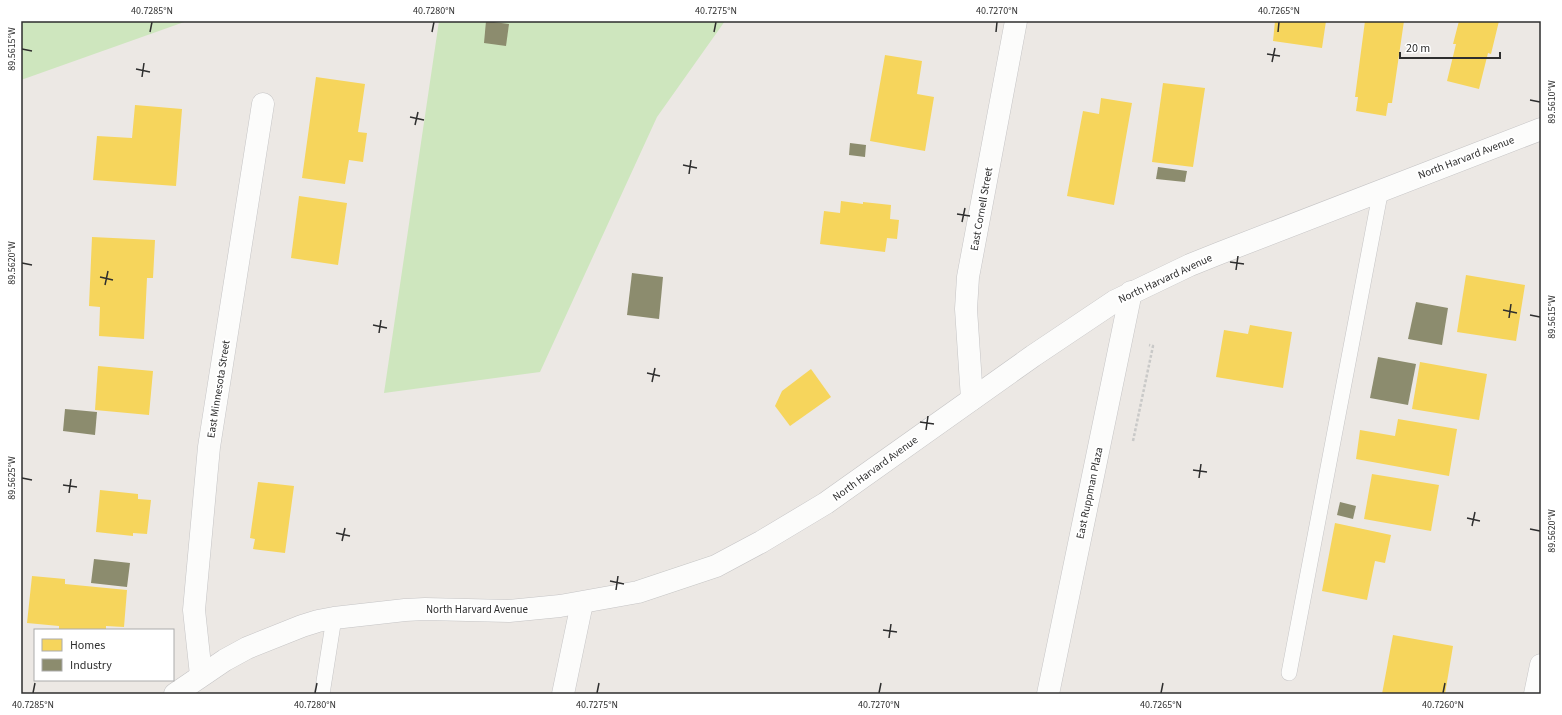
<svg xmlns="http://www.w3.org/2000/svg" width="1562" height="715" font-family="'Source Sans 3',sans-serif">
<style>
.green{fill:#cee6be}
.homes{fill:#f6d55c}
.industry{fill:#8c8c6e}
.lines{fill:none;stroke-linecap:round;stroke-linejoin:round}
.lane-casing{stroke:#c5c4c5;stroke-width:16}
.street-casing{stroke:#c5c4c5;stroke-width:23}
.secondary-casing{stroke:#c5c4c5;stroke-width:23}
.path{stroke:#c9c9c8;stroke-width:2.5;stroke-dasharray:3 2;stroke-linecap:butt}
.lane{stroke:#fcfcfb;stroke-width:15}
.street{stroke:#fcfcfb;stroke-width:22}
.secondary{stroke:#fcfcfb;stroke-width:22}
.ticks{fill:none;stroke:#2e2e2e;stroke-width:1.5}
.labels{text-anchor:middle;stroke-width:4;stroke-linejoin:round;paint-order:stroke}
.street-label{font-size:11px;fill:#2e2e2e;stroke:#fff}
.neatline{fill:none;stroke:#2e2e2e;stroke-width:1.5}
.ticks-label{font-size:10px;text-anchor:middle;fill:#2e2e2e}
</style>
<rect width="100%" height="100%" fill="#ece8e4"/>
<g class="green">
<path d="M21,21H187L21,80Z"/>
<path d="M439,21H725L657,117L540,372L384,393Z"/>
</g>
<g class="homes">
<path d="M1275,21H1326L1322,48L1273,41Z"/>
<path d="M1365,21H1404L1392,103H1388L1386,116L1356,111L1358,97H1355Z"/>
<path d="M1459,21H1499L1491,54L1488,53L1479,89L1447,81L1456,44H1453Z"/>
<path d="M885,55L922,61L917,94L934,97L925,151L870,141Z"/>
<path d="M316,77L365,84L358,132L367,133L363,162L349,160L345,184L302,178Z"/>
<path d="M1163,83L1205,88L1193,167L1152,162Z"/>
<path d="M1101,98L1132,103L1114,205L1067,196L1083,111L1099,114Z"/>
<path d="M135,105L182,109L176,186L93,180L97,136L132,138Z"/>
<path d="M299,196L347,203L338,265L291,258Z"/>
<path d="M841,201L863,204V202L891,205L890,219L899,220L897,239L887,238L885,252L820,244L824,211L840,213Z"/>
<path d="M92,237L155,240L153,278H147L144,339L99,336L100,307L89,306Z"/>
<path d="M1466,275L1525,285L1516,341L1457,332Z"/>
<path d="M1250,325L1292,332L1283,388L1216,377L1224,330L1248,334Z"/>
<path d="M1420,362L1487,374L1479,420L1412,409Z"/>
<path d="M98,366L153,371L149,415L95,410Z"/>
<path d="M811,369L831,397L790,426L775,406L782,391Z"/>
<path d="M1398,419L1457,429L1449,476L1356,459L1360,430L1395,436Z"/>
<path d="M1372,474L1439,485L1431,531L1364,519Z"/>
<path d="M258,482L294,486L285,553L253,549L255,539L250,538Z"/>
<path d="M100,490L138,494V499L151,500L147,534L133,533V536L96,532Z"/>
<path d="M1335,523L1391,535L1385,563L1375,561L1367,600L1322,591Z"/>
<path d="M32,576L65,579V584L127,590L124,627L106,626V630H59V626L27,623Z"/>
<path d="M1393,635L1453,646L1445,694H1382Z"/>
</g>
<g class="industry">
<path d="M486,21L509,24L506,46L484,43Z"/>
<path d="M850,143L866,145L865,157L849,155Z"/>
<path d="M1158,167L1187,171L1185,182L1156,179Z"/>
<path d="M632,273L663,277L659,319L627,315Z"/>
<path d="M1416,302L1448,308L1442,345L1408,339Z"/>
<path d="M1378,357L1416,364L1408,405L1370,398Z"/>
<path d="M65,409L97,412L95,435L63,431Z"/>
<path d="M1340,502L1356,506L1353,519L1337,515Z"/>
<path d="M94,559L130,563L127,587L91,583Z"/>
</g>
<g class="lines">
<g class="lane-casing">
<g id="lane">
<path d="M1289,673L1381,189"/>
<path d="M322,694L334,618"/>
</g>
</g>
<g class="street-casing">
<g id="street">
<path d="M972,399L966,309L968,277L1016,21"/>
<path d="M201,675L194,610L209,447L263,104"/>
<path d="M563,694L582,603"/>
<path d="M1048,694L1131,292"/>
</g>
</g>
<g class="secondary-casing">
<g id="secondary">
<path d="M175,694L225,660L247,648L302,626L318,621L334,618L405,610L425,609L509,611L560,606L638,592L716,566L761,542L826,503L1033,356L1115,301L1190,265L1220,253L1541,129"/>
<path d="M1535,694L1541,665"/>
</g>
</g>
<path class="path" d="M1133,441L1153,346L1149,345"/>
<use href="#lane" class="lane"/>
<use href="#street" class="street"/>
<use href="#secondary" class="secondary"/>
</g>
<path class="ticks" d="M150,32L152,22M432,32L434,22M714,32L716,22M996,32L997,22M1278,32L1279,22M22,49L32,51M1267,54L1280,56M1272,62L1275,48M136,69L150,72M142,77L144,63M1530,100L1540,102M410,117L424,120M415,125L418,112M683,165L697,168M689,174L691,160M957,214L970,216M962,222L965,208M1230,262L1244,264M22,263L32,265M1236,270L1238,256M100,277L113,280M105,285L108,271M1503,310L1517,313M1530,315L1540,317M1509,318L1511,304M373,325L387,328M379,333L381,320M647,373L660,376M652,382L655,368M920,422L934,424M926,430L928,416M1193,470L1207,472M22,478L32,480M1199,478L1201,464M63,485L77,487M69,493L71,479M1467,518L1480,521M1472,526L1475,512M1530,529L1540,531M336,533L350,536M342,541L345,528M610,581L624,584M616,590L618,576M883,630L897,632M889,638L891,624M33,693L35,683M315,693L317,683M597,693L599,683M879,693L881,683M1161,693L1163,683M1443,693L1445,683"/>
<g class="labels">
<g class="street-label">
<text transform="translate(1466 157) rotate(-21)" y="4">North Harvard Avenue</text>
<text transform="translate(981 209) rotate(-80)" y="4">East Cornell Street</text>
<text transform="translate(1165 278) rotate(-25)" y="4">North Harvard Avenue</text>
<text transform="translate(218 389) rotate(-81)" y="4">East Minnesota Street</text>
<text transform="translate(875 468) rotate(-36)" y="4">North Harvard Avenue</text>
<text transform="translate(1089 493) rotate(-78)" y="4">East Ruppman Plaza</text>
<text x="477" y="613">North Harvard Avenue</text>
</g>
</g>
<rect width="1562" height="715" fill="none" stroke="#ffffff" stroke-width="44"/>
<rect x="34" y="629" width="140" height="52" fill="#ffffff" stroke="#ababab"/>
<rect x="42" y="639" width="20" height="12" fill="#f6d55c" stroke="#ababab"/>
<text x="70" y="649" font-size="12" fill="#2e2e2e">Homes</text>
<rect x="42" y="659" width="20" height="12" fill="#8c8c6e" stroke="#ababab"/>
<text x="70" y="669" font-size="12" fill="#2e2e2e">Industry</text>
<path d="M1400 52v6h100v-6" fill="none" stroke="#2e2e2e" stroke-width="2"/>
<text x="1406" y="52" font-size="12" fill="#2e2e2e" stroke="#ffffff" stroke-width="3" paint-order="stroke">20 m</text>
<rect x="22" y="22" width="1518" height="671" class="neatline"/>
<g class="ticks-label">
<text x="152" y="14">40.7285°N</text>
<text x="434" y="14">40.7280°N</text>
<text x="716" y="14">40.7275°N</text>
<text x="997" y="14">40.7270°N</text>
<text x="1279" y="14">40.7265°N</text>
<text transform="translate(11 49) rotate(-90)" y="4">89.5615°W</text>
<text transform="translate(1551 102) rotate(-90)" y="4">89.5610°W</text>
<text transform="translate(11 263) rotate(-90)" y="4">89.5620°W</text>
<text transform="translate(1551 317) rotate(-90)" y="4">89.5615°W</text>
<text transform="translate(11 478) rotate(-90)" y="4">89.5625°W</text>
<text transform="translate(1551 531) rotate(-90)" y="4">89.5620°W</text>
<text x="33" y="708">40.7285°N</text>
<text x="315" y="708">40.7280°N</text>
<text x="597" y="708">40.7275°N</text>
<text x="879" y="708">40.7270°N</text>
<text x="1161" y="708">40.7265°N</text>
<text x="1443" y="708">40.7260°N</text>
</g>
</svg>
